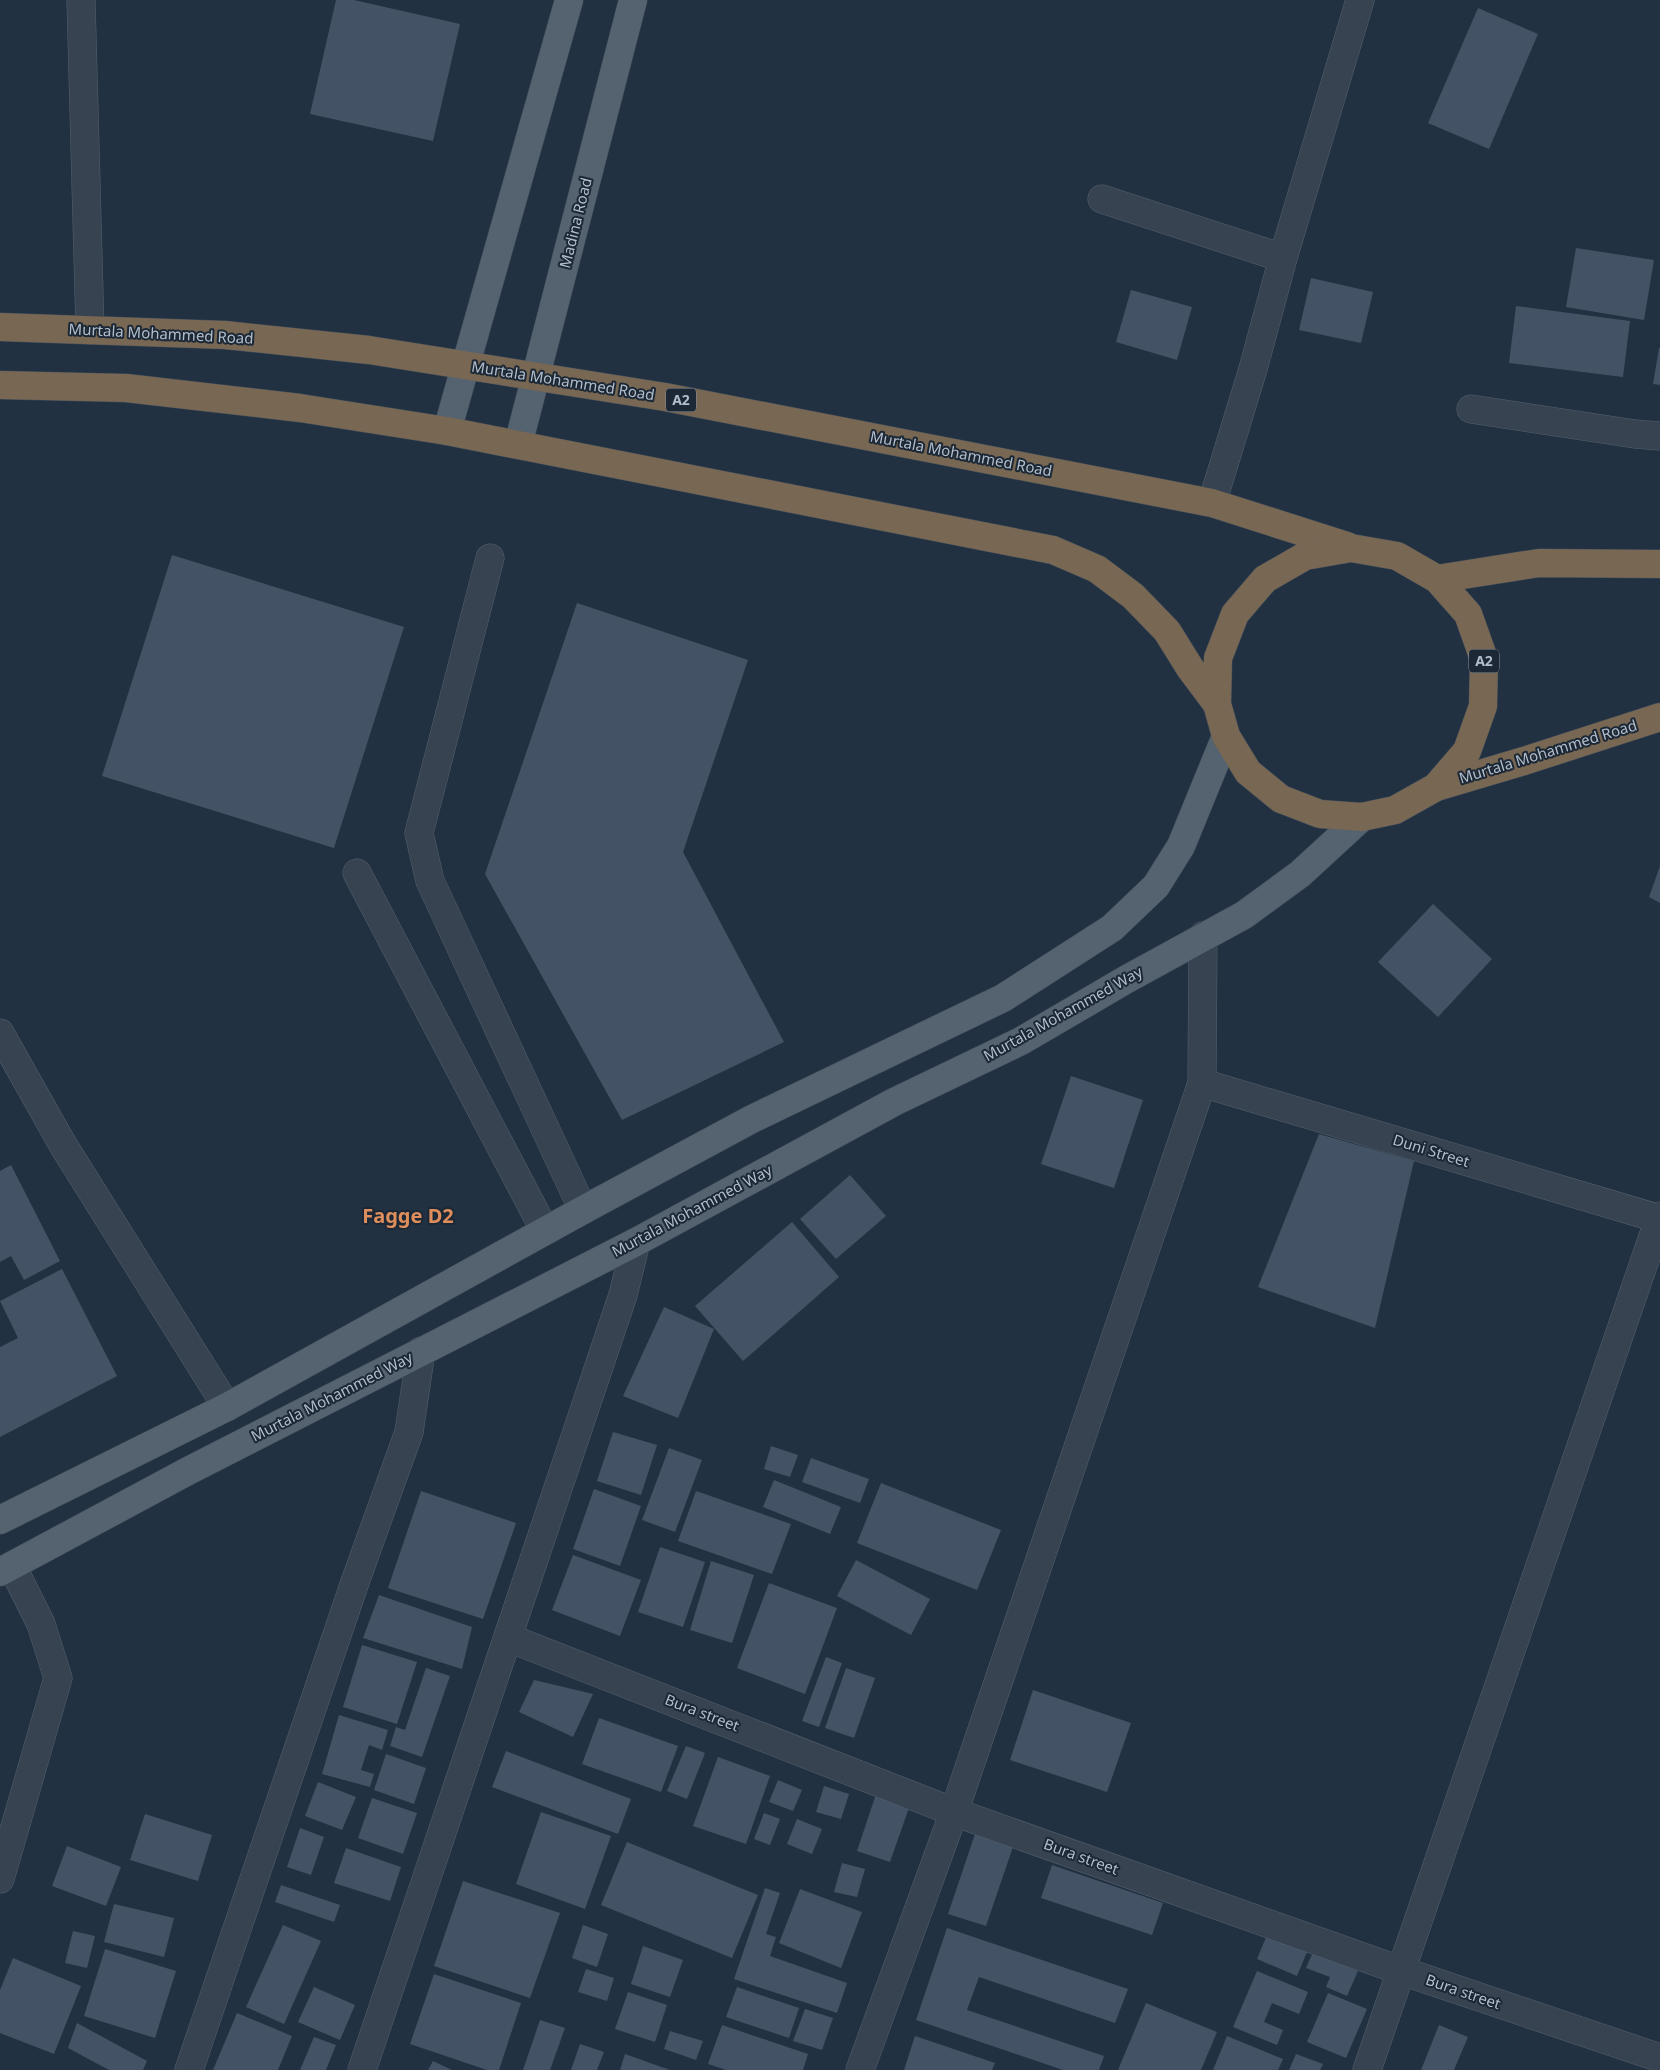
<svg xmlns="http://www.w3.org/2000/svg" width="1660" height="2070" font-family="'Noto Sans',sans-serif">
<style>
.building{fill:#435365}
.lines{fill:none;stroke-linecap:round;stroke-linejoin:round}
.minor-casing{stroke:#55606e;stroke-width:29}
.major-casing{stroke:#404c59;stroke-width:29}
.highway-casing{stroke:#424d5b;stroke-width:29}
.minor{stroke:#374350;stroke-width:28}
.major{stroke:#556270;stroke-width:28}
.highway{stroke:#776753;stroke-width:28}
.labels{text-anchor:middle;stroke-width:4;stroke-linejoin:round;paint-order:stroke}
.shield{fill:#1c2835;stroke:#86909e;stroke-width:1}
.shield-label{font-size:14px;font-weight:bold;fill:#b3bdcb}
.street-label{font-size:15px;fill:#b3bdcb;stroke:#1c2835}
.district-label{font-size:20px;font-weight:bold;fill:#de8e5c;stroke:#1c2835}
</style>
<rect width="100%" height="100%" fill="#223141"/>
<g class="building">
<path d="M336,0H354L460,24L433,141L310,114Z"/>
<path d="M1478,8L1538,34L1489,149L1428,123Z"/>
<path d="M1576,248L1654,260L1644,320L1566,307Z"/>
<path d="M1311,278L1373,292L1361,343L1299,330Z"/>
<path d="M1131,290L1192,307L1177,360L1116,342Z"/>
<path d="M1516,306L1630,321L1623,377L1509,363Z"/>
<path d="M1659,348H1660V385L1653,384Z"/>
<path d="M172,555L404,627L334,848L102,776Z"/>
<path d="M577,603L748,660L683,852L784,1042L622,1120L485,874Z"/>
<path d="M1660,866V903L1649,897Z"/>
<path d="M1433,904L1492,959L1438,1017L1378,962Z"/>
<path d="M1071,1076L1143,1100L1114,1188L1041,1164Z"/>
<path d="M1319,1134L1414,1161L1375,1328L1258,1287Z"/>
<path d="M11,1165L60,1261L24,1280L11,1256L0,1262V1171Z"/>
<path d="M850,1175L886,1216L836,1259L800,1219Z"/>
<path d="M792,1222L839,1277L743,1361L695,1306Z"/>
<path d="M62,1269L117,1376L0,1437V1347L18,1338L0,1301Z"/>
<path d="M664,1307L714,1329L678,1418L623,1396Z"/>
<path d="M613,1432L657,1445L641,1495L597,1481Z"/>
<path d="M771,1446L798,1455L790,1477L764,1469Z"/>
<path d="M669,1448L702,1460L675,1532L642,1520Z"/>
<path d="M811,1458L869,1479L860,1503L802,1482Z"/>
<path d="M774,1480L841,1507L830,1534L763,1507Z"/>
<path d="M881,1483L1001,1530L977,1590L857,1543Z"/>
<path d="M594,1489L641,1506L620,1566L573,1549Z"/>
<path d="M421,1491L516,1523L483,1619L388,1588Z"/>
<path d="M696,1491L791,1524L772,1574L678,1541Z"/>
<path d="M660,1547L705,1562L683,1627L638,1612Z"/>
<path d="M573,1555L641,1580L620,1636L552,1610Z"/>
<path d="M856,1560L930,1599L911,1635L837,1596Z"/>
<path d="M711,1561L754,1575L732,1643L690,1630Z"/>
<path d="M769,1583L837,1608L805,1694L737,1668Z"/>
<path d="M379,1595L472,1627L462,1669L363,1638Z"/>
<path d="M362,1645L417,1662L397,1724L343,1707Z"/>
<path d="M826,1657L842,1663L819,1727L802,1721Z"/>
<path d="M426,1668L450,1676L422,1757L390,1746L396,1727L405,1730Z"/>
<path d="M846,1668L875,1678L854,1738L825,1728Z"/>
<path d="M534,1680L593,1694L573,1737L519,1712Z"/>
<path d="M1033,1690L1131,1723L1107,1792L1010,1760Z"/>
<path d="M339,1715L388,1730L382,1750L369,1745L361,1770L374,1774L370,1787L322,1774Z"/>
<path d="M599,1718L678,1746L661,1792L582,1764Z"/>
<path d="M686,1746L705,1753L687,1799L667,1791Z"/>
<path d="M506,1751L631,1799L618,1834L492,1787Z"/>
<path d="M386,1754L426,1768L414,1804L374,1790Z"/>
<path d="M718,1757L770,1776L746,1844L693,1826Z"/>
<path d="M778,1780L802,1790L793,1811L769,1802Z"/>
<path d="M318,1782L356,1797L342,1830L305,1816Z"/>
<path d="M824,1786L849,1794L841,1819L816,1812Z"/>
<path d="M877,1791L911,1802L890,1862L857,1851Z"/>
<path d="M372,1798L417,1813L403,1854L358,1838Z"/>
<path d="M541,1812L611,1836L585,1909L516,1884Z"/>
<path d="M764,1813L780,1819L770,1845L754,1839Z"/>
<path d="M145,1814L212,1835L198,1881L130,1860Z"/>
<path d="M797,1819L822,1829L812,1854L787,1844Z"/>
<path d="M300,1828L324,1837L311,1875L287,1867Z"/>
<path d="M976,1831L1014,1844L986,1926L948,1914Z"/>
<path d="M627,1842L758,1895L732,1958L601,1905Z"/>
<path d="M67,1846L121,1867L106,1906L52,1886Z"/>
<path d="M346,1848L401,1867L390,1901L334,1883Z"/>
<path d="M842,1863L865,1869L857,1897L834,1892Z"/>
<path d="M1052,1865L1163,1903L1152,1935L1041,1898Z"/>
<path d="M463,1881L560,1913L530,1998L434,1966Z"/>
<path d="M281,1885L340,1905L334,1922L275,1902Z"/>
<path d="M765,1888L780,1893L766,1934L776,1937L770,1956L847,1983L837,2013L734,1979Z"/>
<path d="M800,1889L862,1912L841,1968L779,1943Z"/>
<path d="M114,1904L174,1918L164,1957L104,1942Z"/>
<path d="M283,1925L321,1941L284,2024L246,2007Z"/>
<path d="M583,1925L608,1934L597,1967L572,1958Z"/>
<path d="M947,1928L1128,1989L1115,2023L979,1977L967,2010L1104,2056L1099,2070H1063L916,2020Z"/>
<path d="M73,1931L95,1936L87,1968L65,1963Z"/>
<path d="M1267,1935L1307,1952L1297,1976L1257,1959Z"/>
<path d="M643,1946L683,1960L670,1997L631,1984Z"/>
<path d="M105,1949L176,1971L155,2038L84,2016Z"/>
<path d="M1313,1952L1358,1971L1347,1996L1326,1987L1330,1977L1306,1968Z"/>
<path d="M13,1958L81,1986L54,2054L0,2033V1990Z"/>
<path d="M586,1969L614,1978L607,2001L578,1992Z"/>
<path d="M1257,1971L1308,1992L1299,2014L1272,2003L1264,2022L1283,2030L1277,2045L1233,2027Z"/>
<path d="M434,1974L521,2003L499,2070H487L410,2044Z"/>
<path d="M314,1987L355,2005L340,2040L298,2022Z"/>
<path d="M737,1987L799,2008L789,2038L726,2017Z"/>
<path d="M628,1992L667,2005L655,2042L615,2029Z"/>
<path d="M1328,1993L1367,2009L1346,2058L1307,2042Z"/>
<path d="M1146,2003L1217,2032L1201,2070H1118Z"/>
<path d="M805,2009L833,2018L822,2050L793,2041Z"/>
<path d="M237,2013L292,2036L278,2070H213Z"/>
<path d="M540,2020L565,2028L550,2070H523Z"/>
<path d="M77,2023L147,2061L143,2070H109L68,2048Z"/>
<path d="M722,2025L808,2054L803,2070H726L708,2064Z"/>
<path d="M1439,2025L1468,2037L1454,2070H1421Z"/>
<path d="M670,2031L703,2041L696,2060L664,2049Z"/>
<path d="M915,2036L995,2063L992,2070H904Z"/>
<path d="M1227,2036L1283,2059L1278,2070H1213Z"/>
<path d="M314,2037L336,2045L326,2070H300Z"/>
<path d="M580,2044L604,2052L597,2070H571Z"/>
<path d="M625,2054L670,2070H620Z"/>
<path d="M1296,2054L1323,2064L1320,2070H1289Z"/>
<path d="M433,2061L452,2070H428Z"/>
</g>
<g class="lines">
<g class="minor-casing">
<g id="minor">
<path d="M81,0L90,330"/>
<path d="M1102,199L1283,258"/>
<path d="M1471,409L1635,434L1660,436"/>
<path d="M1212,503L1253,369L1283,258L1360,0"/>
<path d="M490,558L419,833L430,881L583,1210"/>
<path d="M357,873L545,1231"/>
<path d="M0,1033L63,1145L227,1407"/>
<path d="M1202,1083L1660,1219"/>
<path d="M509,1638L954,1812L1402,1971L1660,2058"/>
<path d="M0,1879L58,1678L41,1624L12,1566"/>
<path d="M189,2070L355,1582L409,1432L421,1351"/>
<path d="M362,2070L623,1295L636,1242"/>
<path d="M860,2070L954,1812L1202,1083L1203,936"/>
<path d="M1367,2070L1660,1216"/>
</g>
</g>
<g class="major-casing">
<g id="major">
<path d="M447,431L569,0"/>
<path d="M518,445L633,0"/>
<path d="M0,1520L227,1407L583,1210L752,1119L1003,998L1112,928L1156,886L1181,846L1226,736"/>
<path d="M0,1572L188,1471L636,1242L894,1102L1021,1041L1127,979L1244,915L1300,874L1362,817"/>
</g>
</g>
<g class="highway-casing">
<g id="highway">
<path d="M0,327L225,335L369,350L665,397L1212,503L1347,546"/>
<path d="M0,385L126,388L300,408L447,431L1053,550L1097,569L1133,596L1167,631L1190,668L1217,704L1226,736L1248,772L1281,799L1320,814L1362,817L1395,810L1436,787L1467,751L1483,706L1484,659L1468,614L1437,579L1397,556L1351,548L1305,556L1265,579L1235,614L1218,658L1217,704"/>
<path d="M1437,579L1539,563L1660,564"/>
<path d="M1436,787L1524,761L1660,717"/>
</g>
</g>
<use href="#minor" class="minor"/>
<use href="#major" class="major"/>
<use href="#highway" class="highway"/>
</g>
<g class="labels">
<g class="shield">
<rect x="666" y="388.5" width="30" height="23" rx="4"/>
<rect x="1469" y="649.5" width="30" height="23" rx="4"/>
</g>
<g class="shield-label">
<text x="681" y="405">A2</text>
<text x="1484" y="666">A2</text>
</g>
<g class="street-label">
<text transform="translate(576 223) rotate(-76)" y="5">Madina Road</text>
<text transform="translate(161 334) rotate(3)" y="5">Murtala Mohammed Road</text>
<text transform="translate(563 381) rotate(9)" y="5">Murtala Mohammed Road</text>
<text transform="translate(961 454) rotate(11)" y="5">Murtala Mohammed Road</text>
<text transform="translate(1548 752) rotate(-17)" y="5">Murtala Mohammed Road</text>
<text transform="translate(1063 1014) rotate(-29)" y="5">Murtala Mohammed Way</text>
<text transform="translate(1431 1151) rotate(17)" y="5">Duni Street</text>
<text transform="translate(692 1211) rotate(-28)" y="5">Murtala Mohammed Way</text>
<text transform="translate(332 1397) rotate(-27)" y="5">Murtala Mohammed Way</text>
<text transform="translate(702 1713) rotate(21)" y="5">Bura street</text>
<text transform="translate(1081 1857) rotate(20)" y="5">Bura street</text>
<text transform="translate(1463 1992) rotate(19)" y="5">Bura street</text>
</g>
<g class="district-label">
<text x="408" y="1223">Fagge D2</text>
</g>
</g>
</svg>
